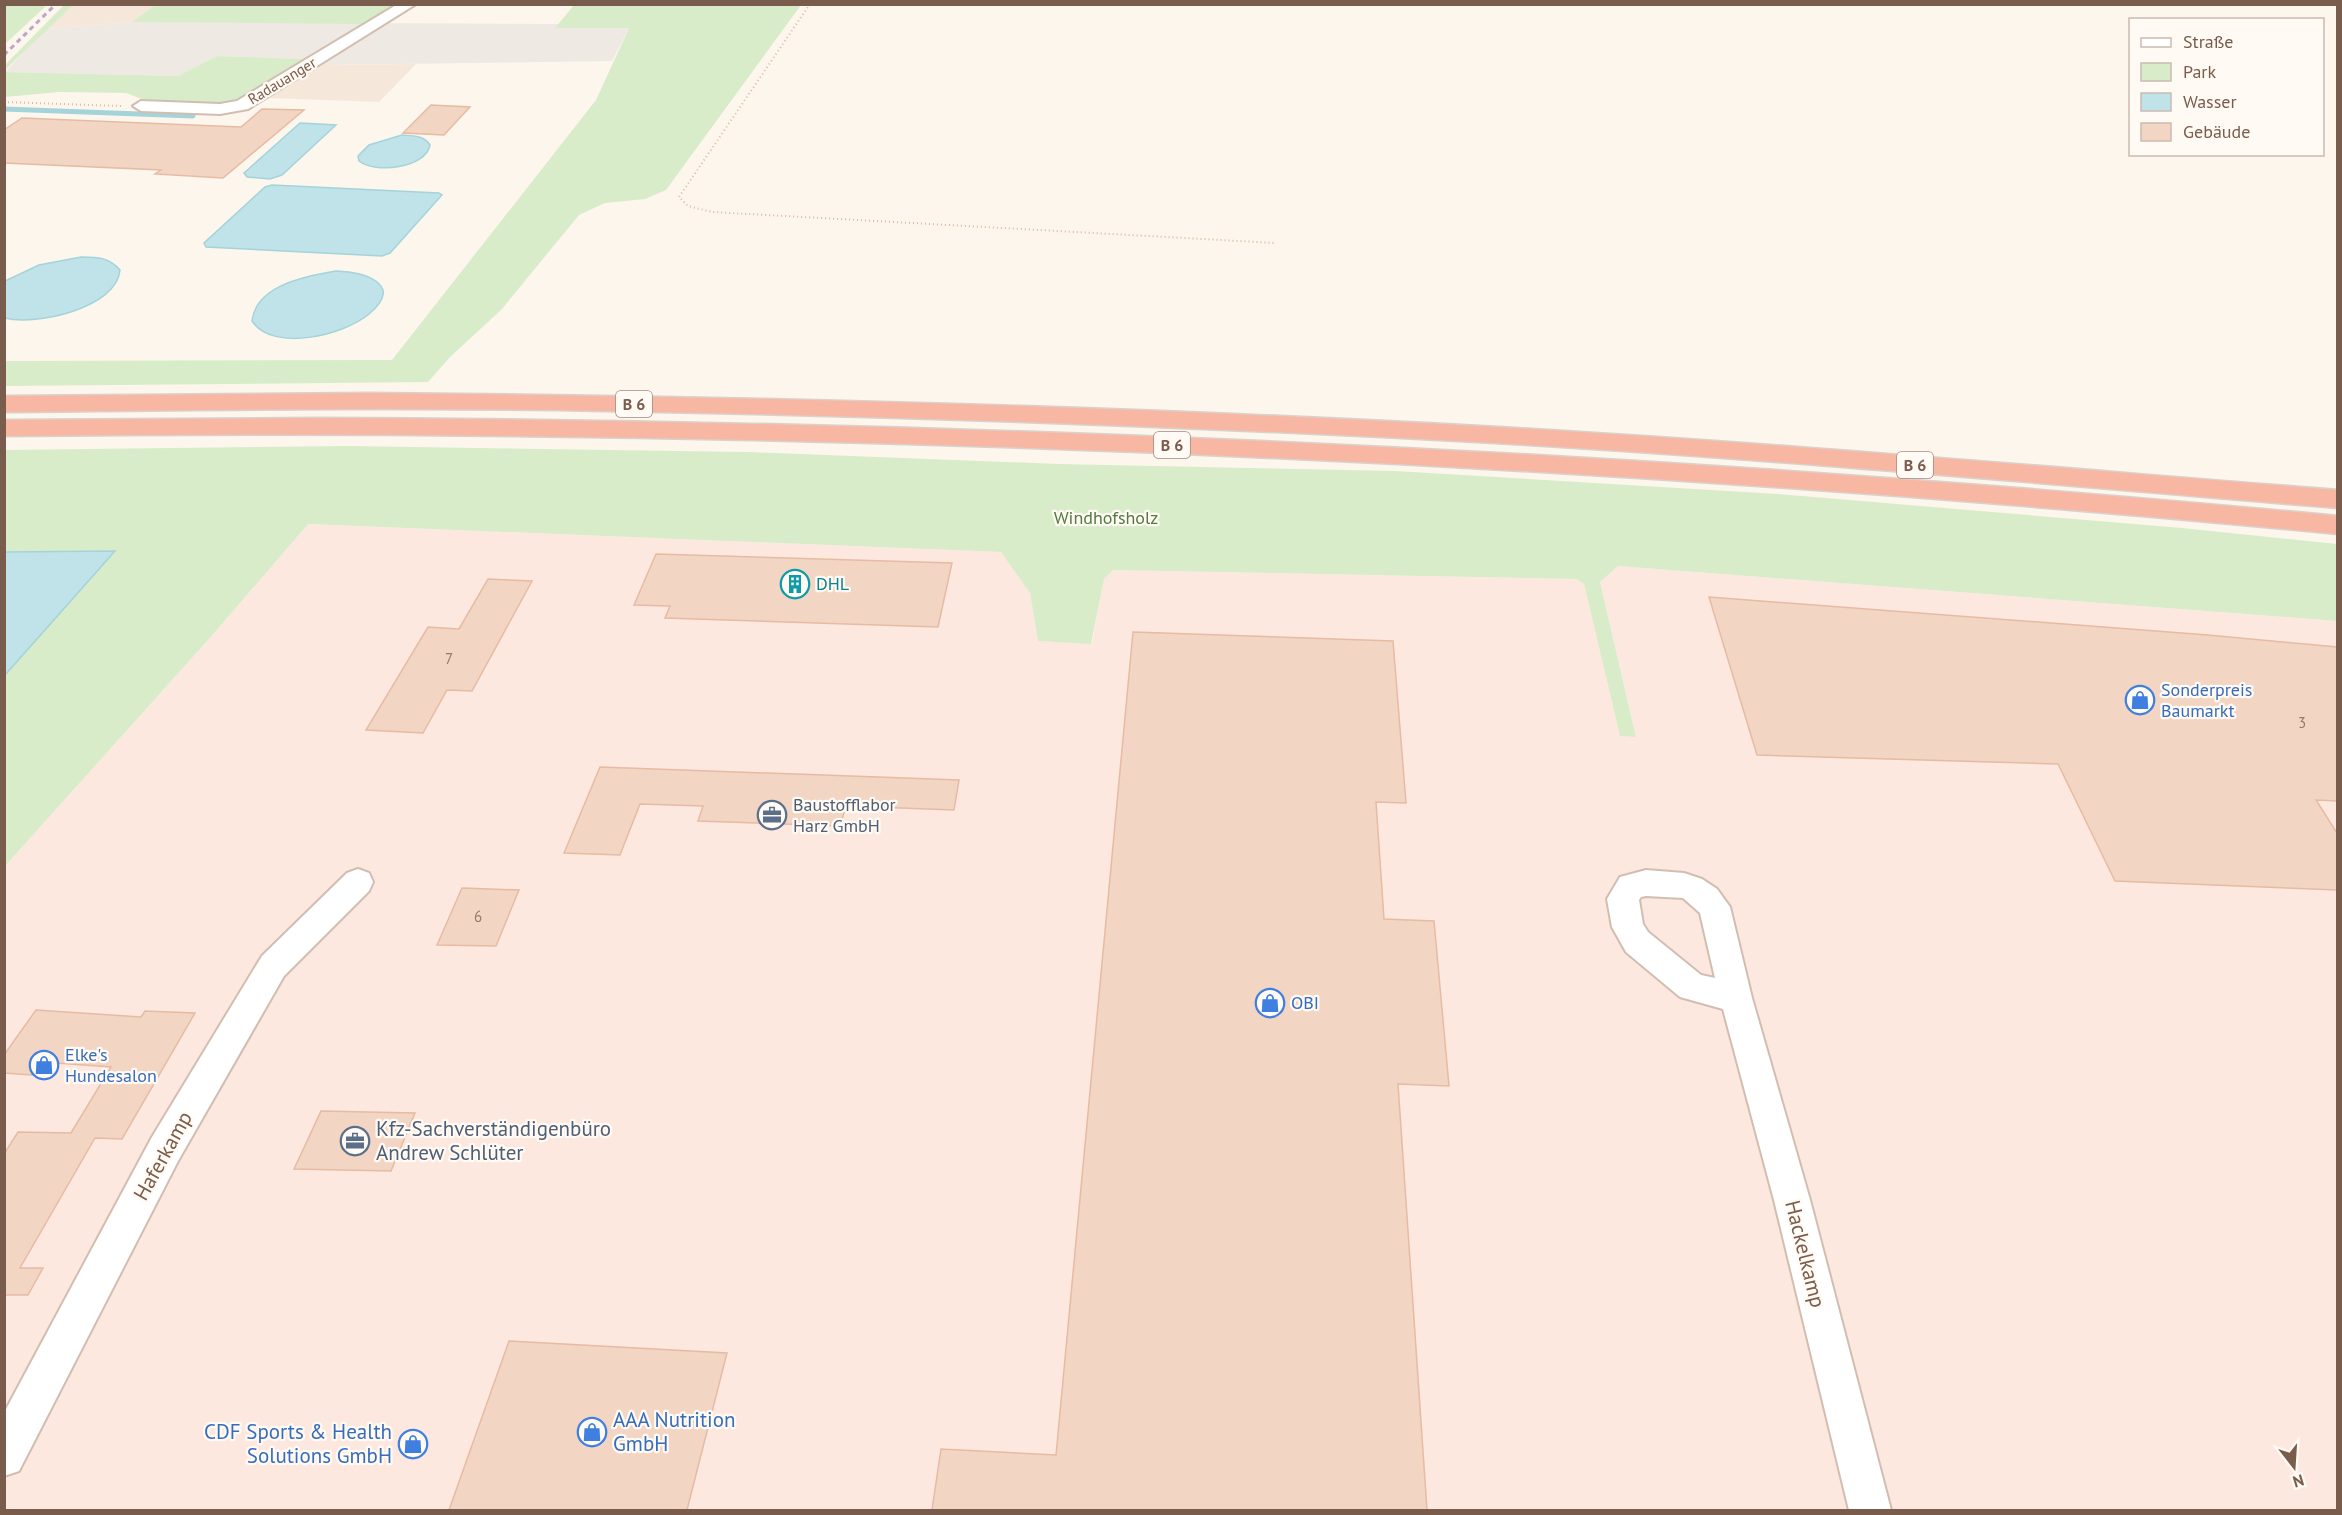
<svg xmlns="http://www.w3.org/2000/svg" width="2342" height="1515" font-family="'PT Sans',sans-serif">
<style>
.residential{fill:#f5e8da}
.commercial{fill:#fde8e0}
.industrial{fill:#efe9e4}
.green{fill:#d8ecc9}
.water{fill:#bfe3e8;stroke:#a5d3da;stroke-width:1.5}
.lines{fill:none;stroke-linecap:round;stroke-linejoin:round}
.stream{stroke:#a5d3da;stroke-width:5}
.building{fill:#f3d5c3;stroke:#e6bba3;stroke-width:1.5}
.street-casing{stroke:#d1beb0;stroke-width:4}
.highway-casing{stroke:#dad1cd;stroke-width:3}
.path{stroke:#d9b8a5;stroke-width:2;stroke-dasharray:1 3;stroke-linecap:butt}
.street{fill:#fff;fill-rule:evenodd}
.highway{fill:#f7b7a3;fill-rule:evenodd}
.rail{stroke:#b9a8c9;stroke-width:3;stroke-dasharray:5 4;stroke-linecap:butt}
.labels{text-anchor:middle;stroke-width:4.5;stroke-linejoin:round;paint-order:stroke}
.far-street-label{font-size:15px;fill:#7a5c4d;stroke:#fffaf3}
.number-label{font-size:15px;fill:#987a6a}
.shield{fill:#fffaf3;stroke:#a28b7f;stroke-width:1.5}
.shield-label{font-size:16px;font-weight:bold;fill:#7a5c4d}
.park-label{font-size:18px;fill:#537a41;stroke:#fffaf3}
.culture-label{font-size:18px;fill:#0d838f;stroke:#fffaf3;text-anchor:start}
.shop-label{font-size:18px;fill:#366cbe;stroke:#fffaf3;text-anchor:start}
.service-label{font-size:18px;fill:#4e5e75;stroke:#fffaf3;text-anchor:start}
.near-service-label{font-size:21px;fill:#4e5e75;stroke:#fffaf3;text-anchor:start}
.near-street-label{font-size:21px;fill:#7a5c4d;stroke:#fffaf3}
.near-shop-label{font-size:21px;fill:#366cbe;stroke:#fffaf3;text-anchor:start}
</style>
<rect width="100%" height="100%" fill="#fdf6ec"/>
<g class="residential">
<path d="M73,5H155L132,22L46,29Z"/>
<path d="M416,64L379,102L269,98L321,65Z"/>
</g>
<path class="commercial" d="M307,524L1002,552L1030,593L1038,641L1092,643L1104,578L1113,570L1576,579L1584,584L1620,736H1636L1600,582L1618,566L2337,621V1510H5V866L208,640Z"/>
<path class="industrial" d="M132,22L559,24L556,28H629L612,61L321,65L304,59L217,56L178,76L5,72L46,29Z"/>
<g class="green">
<path d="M5,4H47V5L5,44Z"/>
<path d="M65,4L73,5L5,70V65Z"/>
<path d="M155,5H398L364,24L132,22Z"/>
<path d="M574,5H801L666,190L645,199L605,203L579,215L501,310L450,357L428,382L5,386V361L392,360L596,100L629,28H555Z"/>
<path d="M217,56L304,59L234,104L147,101L126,93L59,92L5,97V72L178,76Z"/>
<path d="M349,446L747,452L1059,464L1395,471L1778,494L2182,528L2337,544V621L1618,566L1600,582L1636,737L1620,736L1584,584L1576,579L1113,570L1104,579L1091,644L1038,641L1030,593L1001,552L308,524L208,640L5,866V675L115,551L5,552V450Z"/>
</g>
<g class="water">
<path d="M300,123L336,125L282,175L270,179L247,177L244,173Z"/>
<path d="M402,135C412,136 424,135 430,145C426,168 375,174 359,161L358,156L369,145Z"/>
<path d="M272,185L439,193L442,195L390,253L382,256L206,247L204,243L265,187Z"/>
<path d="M81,257C97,257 109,257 120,270C117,308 36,326 5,318V281L39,265Z"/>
<path d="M336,271C362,272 406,283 369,314C344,335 273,353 252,321C256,285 306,276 336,271Z"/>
<path d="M115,551L5,675V552Z"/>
</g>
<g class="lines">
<path class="stream" d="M4,109L193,116"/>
</g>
<g class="building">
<path d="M431,105L470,107L444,135L403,133Z"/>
<path d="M262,109L304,110L223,178L155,174L161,170L4,163V130L22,118L241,127Z"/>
<path d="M656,554L952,563L938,627L665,618L670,606L634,605Z"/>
<path d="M488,579L532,581L472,691L447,690L423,733L366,730L428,627L459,629Z"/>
<path d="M1709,597L2208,635L2337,647V801L2316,800L2337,833V890L2115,881L2058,764L1757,755Z"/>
<path d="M1133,632L1393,641L1406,803L1376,802L1384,919L1434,921L1449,1086L1398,1084L1427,1510H932L941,1449L1056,1455Z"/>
<path d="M600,767L959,780L954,810L846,806L840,826L698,821L703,806L640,804L620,855L564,853Z"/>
<path d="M462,888L519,890L496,946L437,945Z"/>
<path d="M36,1010L141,1017L145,1011L195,1013L122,1139L95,1138L20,1268H43L28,1295H4V1154L18,1132L71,1133L111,1067L56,1063L47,1076L4,1073V1055Z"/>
<path d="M321,1111L415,1113L391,1171L294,1169Z"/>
<path d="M509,1341L727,1353L687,1510H449Z"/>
</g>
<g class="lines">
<g class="street-casing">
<g id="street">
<path d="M398,4H416L248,109L220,114L141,111L133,106L141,101L220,104L237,101Z"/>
<path d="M358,869L369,873L373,882L369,891L284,976L178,1161L19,1471L4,1476V1413L152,1137L262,956L347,873Z"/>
<path d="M1646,870L1684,873L1702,879L1717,889L1730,907L1752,998L1810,1200L1891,1510H1849L1774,1200L1723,1009L1680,997L1626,952L1612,927L1607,899L1620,877ZM1646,896L1683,898L1700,913L1715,978L1701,975L1648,932L1643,924L1639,900L1641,897Z"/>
</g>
</g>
<g class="highway-casing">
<g id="highway">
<path d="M369,393C745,396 1122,406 1498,427C1778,443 2058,468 2338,490V508C2057,485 1776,459 1495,443C1198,427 900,416 603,411C404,407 204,410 4,412V396Z"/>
<path d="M318,418C992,421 1666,452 2338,516V534C1562,459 783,427 4,436V420Z"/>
</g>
</g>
<g class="path">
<path d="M810,4L679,197L688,206L712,212L1275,243"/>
<path d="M4,102L121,106"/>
</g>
<use href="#street" class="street"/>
<use href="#highway" class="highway"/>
<path class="rail" d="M4,55L56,4"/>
</g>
<defs>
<g id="building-ring" transform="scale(1.5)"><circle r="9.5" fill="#fffaf3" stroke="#0f9aa8" stroke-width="1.5"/><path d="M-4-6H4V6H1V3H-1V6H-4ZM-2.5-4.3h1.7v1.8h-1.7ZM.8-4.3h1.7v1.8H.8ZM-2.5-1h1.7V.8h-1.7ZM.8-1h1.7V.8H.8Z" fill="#0f9aa8"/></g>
<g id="shop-ring" transform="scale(1.5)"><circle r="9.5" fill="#fffaf3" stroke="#3f7fe0" stroke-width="1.5"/><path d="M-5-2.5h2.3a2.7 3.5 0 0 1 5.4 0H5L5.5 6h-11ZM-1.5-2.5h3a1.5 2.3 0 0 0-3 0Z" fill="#3f7fe0"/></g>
<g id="office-ring" transform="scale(1.5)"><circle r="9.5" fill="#fffaf3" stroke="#5c6f8a" stroke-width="1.5"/><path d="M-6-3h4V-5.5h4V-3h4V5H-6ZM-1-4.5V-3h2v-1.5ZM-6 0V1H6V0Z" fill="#5c6f8a"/></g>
</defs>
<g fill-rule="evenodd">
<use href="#building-ring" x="795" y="584"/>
<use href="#shop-ring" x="2140" y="700"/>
<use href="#office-ring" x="772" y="815"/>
<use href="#shop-ring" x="1270" y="1003"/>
<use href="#shop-ring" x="44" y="1065"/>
<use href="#office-ring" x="355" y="1141"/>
<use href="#shop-ring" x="592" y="1432"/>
<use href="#shop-ring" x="413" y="1444"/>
</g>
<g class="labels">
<g class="far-street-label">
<text transform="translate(282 81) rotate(-31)" y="5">Radauanger</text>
</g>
<g class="number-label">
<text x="449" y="664">7</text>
<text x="2302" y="728">3</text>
<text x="478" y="922">6</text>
</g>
<g class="shield">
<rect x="616" y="391" width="36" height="26" rx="4.5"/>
<rect x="1154" y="432" width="36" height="26" rx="4.5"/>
<rect x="1897" y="452" width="36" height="26" rx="4.5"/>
</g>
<g class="shield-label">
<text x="634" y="410">B 6</text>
<text x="1172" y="451">B 6</text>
<text x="1915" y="471">B 6</text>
</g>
<g class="park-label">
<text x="1106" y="524">Windhofsholz</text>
</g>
<g class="culture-label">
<text x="816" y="590">DHL</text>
</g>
<g class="shop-label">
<text x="2161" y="696">Sonderpreis<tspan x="2161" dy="21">Baumarkt</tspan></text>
<text x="1291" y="1009">OBI</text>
<text x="65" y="1061">Elke's<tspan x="65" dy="21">Hundesalon</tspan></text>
</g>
<g class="service-label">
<text x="793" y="811">Baustofflabor<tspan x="793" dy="21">Harz GmbH</tspan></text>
</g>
<g class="near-service-label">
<text x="376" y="1136">Kfz-Sachverständigenbüro<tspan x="376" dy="24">Andrew Schlüter</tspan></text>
</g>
<g class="near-street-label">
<text transform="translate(163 1156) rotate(-61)" y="7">Haferkamp</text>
<text transform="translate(1805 1254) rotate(76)" y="7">Hackelkamp</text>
</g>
<g class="near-shop-label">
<text x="613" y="1427">AAA Nutrition<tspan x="613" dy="24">GmbH</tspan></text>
<text x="392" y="1439" text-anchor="end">CDF Sports &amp; Health<tspan x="392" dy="24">Solutions GmbH</tspan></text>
</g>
</g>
<rect width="2342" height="1515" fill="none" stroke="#7a5c4d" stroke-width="12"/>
<rect x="2129" y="18" width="195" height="138" fill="#fffaf3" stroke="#cabbb1" stroke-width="1.5"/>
<rect x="2141" y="38" width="30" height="9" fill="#ffffff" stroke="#cabbb1" stroke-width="1.5"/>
<text x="2183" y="48" font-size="18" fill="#7a5c4d">Straße</text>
<rect x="2141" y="63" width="30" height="18" fill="#d8ecc9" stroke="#cabbb1" stroke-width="1.5"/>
<text x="2183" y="78" font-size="18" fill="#7a5c4d">Park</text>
<rect x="2141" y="93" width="30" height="18" fill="#bfe3e8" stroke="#cabbb1" stroke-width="1.5"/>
<text x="2183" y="108" font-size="18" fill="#7a5c4d">Wasser</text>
<rect x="2141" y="123" width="30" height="18" fill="#f3d5c3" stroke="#cabbb1" stroke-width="1.5"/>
<text x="2183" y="138" font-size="18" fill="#7a5c4d">Gebäude</text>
<g transform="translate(2294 1467) rotate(163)" stroke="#fffaf3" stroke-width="4.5" paint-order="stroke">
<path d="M0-4.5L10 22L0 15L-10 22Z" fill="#7a5c4d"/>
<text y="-9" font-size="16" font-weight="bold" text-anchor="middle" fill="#7a5c4d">N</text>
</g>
</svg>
